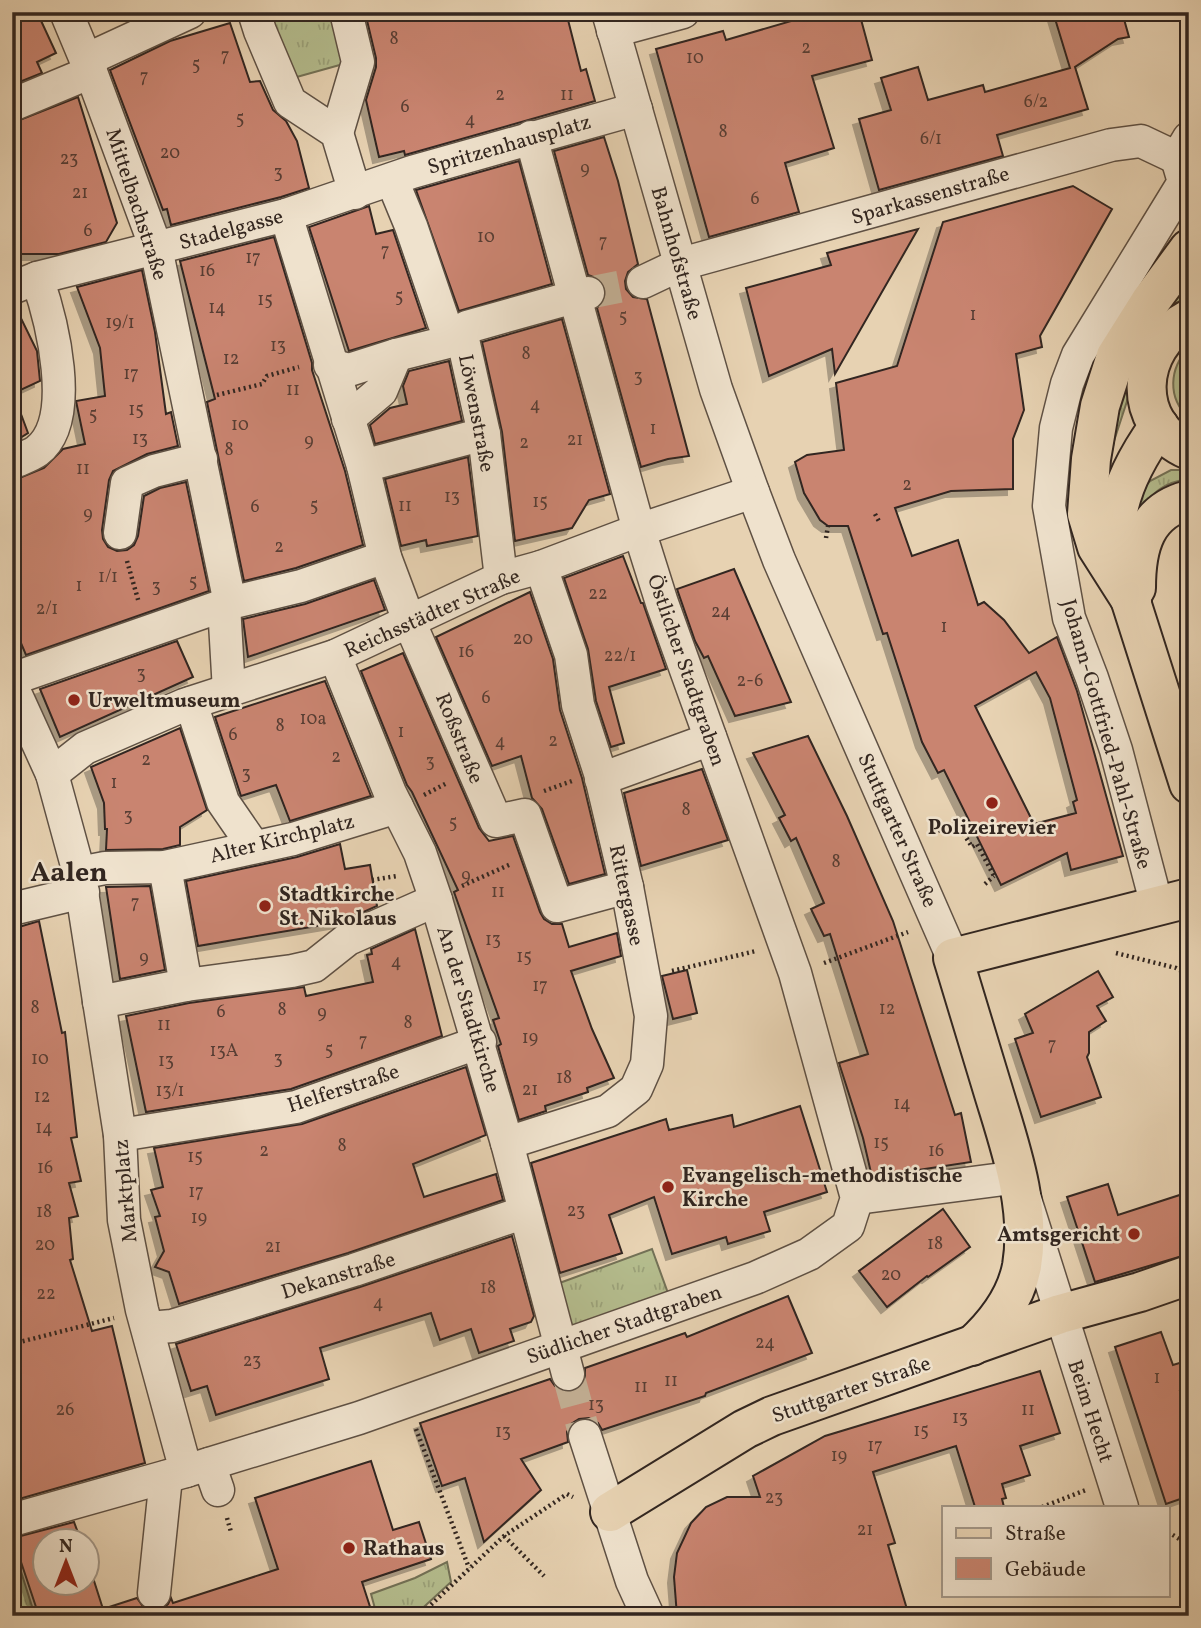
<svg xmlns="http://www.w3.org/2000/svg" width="1201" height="1628" font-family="Vollkorn,serif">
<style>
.grass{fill:url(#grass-tufts);stroke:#737156;stroke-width:2}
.building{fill:#c9846f;stroke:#322620;stroke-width:2;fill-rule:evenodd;filter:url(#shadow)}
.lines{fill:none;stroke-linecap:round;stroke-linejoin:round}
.minor-tunnel{stroke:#c3b095;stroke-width:32;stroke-dasharray:32 16;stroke-linecap:butt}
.minor-casing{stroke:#5f5144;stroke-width:35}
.major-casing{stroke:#322620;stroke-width:42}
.path{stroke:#322620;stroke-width:4.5;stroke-dasharray:2 3.5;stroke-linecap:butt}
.minor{stroke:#efe2cd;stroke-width:32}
.major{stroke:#e7d2b2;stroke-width:38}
.poi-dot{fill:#8f2418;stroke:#efe2cd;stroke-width:2.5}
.labels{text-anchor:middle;stroke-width:5;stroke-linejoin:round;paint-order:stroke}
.number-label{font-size:18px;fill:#583e34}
.street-label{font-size:21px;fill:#322620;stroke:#efe2cd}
.poi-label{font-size:21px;font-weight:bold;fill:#322620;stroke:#efe2cd;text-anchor:start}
.district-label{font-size:28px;font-weight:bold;fill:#322620;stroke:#efe2cd}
</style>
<defs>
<pattern id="grass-tufts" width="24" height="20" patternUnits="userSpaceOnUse" patternTransform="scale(1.75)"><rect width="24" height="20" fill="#b4bc8d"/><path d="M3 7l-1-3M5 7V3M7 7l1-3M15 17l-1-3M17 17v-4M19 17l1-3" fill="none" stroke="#9ba179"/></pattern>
<filter id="shadow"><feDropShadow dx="-6" dy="6" stdDeviation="0" flood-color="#0004"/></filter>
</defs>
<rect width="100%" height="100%" fill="#e7d2b2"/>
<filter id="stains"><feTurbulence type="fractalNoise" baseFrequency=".00286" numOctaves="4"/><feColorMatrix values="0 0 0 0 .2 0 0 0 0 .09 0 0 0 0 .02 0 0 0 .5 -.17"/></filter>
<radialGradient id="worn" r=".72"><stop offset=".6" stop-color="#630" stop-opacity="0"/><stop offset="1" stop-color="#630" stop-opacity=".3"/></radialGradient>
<g class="grass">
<path d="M268,12H340L354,61L286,80Z"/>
<path d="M1189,272V301L1129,376L1128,398L1114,441L1104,493L1117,390Z"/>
<path d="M1189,348V418C1167,398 1169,368 1189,348Z"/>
<path d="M1171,470H1189V479C1163,482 1152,493 1137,514L1135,498L1150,481Z"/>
<path d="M652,1249L673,1307L560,1346L546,1288Z"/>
<path d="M12,1543L35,1616H12Z"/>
<path d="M447,1562L451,1582L414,1616H377L371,1594L415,1578Z"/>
</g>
<g class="building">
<path d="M12,12H37L56,53L37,62L42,73L12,85Z"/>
<path d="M365,12H566L581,71L586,69L595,101L405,155L404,151L379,157L366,100L376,67V58Z"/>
<path d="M822,12H859L872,60L812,76L834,148L785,163L799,212L709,237L656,49L723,31L726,40Z"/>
<path d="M1053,12H1122L1129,37L1118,39L1075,67L1088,109L997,135L1003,156L879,190L859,119L891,110L881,78L918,67L928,100L983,85L985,92L1070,68Z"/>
<path d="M230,23L250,82L260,81L273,110L286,121L297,141L309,188L281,197L171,225L167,209L163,210L110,70L170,41Z"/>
<path d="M78,97L117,223L106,242L59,254H12V123Z"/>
<path d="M604,137L618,181L638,264L628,272L625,281L626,289L633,297L647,299L689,456L668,459L641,467L597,308L606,298V289L600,279L588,275L554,151Z"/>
<path d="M519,161L552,284L459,311L416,190Z"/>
<path d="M1073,186L1112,209L1040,336L1042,347L1016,354L1024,410L1013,439V489L951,491L895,508L912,556L958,540L978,605L984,602L1004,620L1029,653L1057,637L1077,691L1109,806L1123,856L1071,870L1067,853L1001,885L944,770L938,773L922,742L887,633L883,634L848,526H828L820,520L804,493L795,462L807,455L844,450L836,383L897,366L943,222ZM1036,672L1050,698L1077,800L1073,802L1076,813L1034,824L975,706Z"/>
<path d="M369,206L376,234L393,230L426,328L349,351L309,227Z"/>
<path d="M918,229L835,374L832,349L769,376L746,288L831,265L827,253Z"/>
<path d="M274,237L312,363V370L345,471L363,545L296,568L244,581L207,402L215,399L180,261Z"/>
<path d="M142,270L155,332L166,414L171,412L178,446L147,454L113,471L109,480L102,530L103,539L108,547L117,551L127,550L134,545L138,536L144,496L160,488L186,482L209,591L26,655L12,622V481L44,468L63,449L85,444L76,401L105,396L100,348L77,287Z"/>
<path d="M12,306H15L37,351L40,381L12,394Z"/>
<path d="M562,319L610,494L589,500L572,528L515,541L502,432L482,342Z"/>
<path d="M449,361L462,421L375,444L370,425L390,408L407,404L403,386L409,371Z"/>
<path d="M12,398H15L28,433L12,443Z"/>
<path d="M468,457L478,536L427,546L426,540L401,546L385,479Z"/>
<path d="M623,556L641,603H643L666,669L609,687L624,743L611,747L596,701L588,649L564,578Z"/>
<path d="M734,569L791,702L735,716L708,656L704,658L695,641L677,589Z"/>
<path d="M374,580L385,610L248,657L243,619L305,604Z"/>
<path d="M530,592L553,659L560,710L582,778L605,874L569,884L542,809L532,798L521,756L492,766L436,637Z"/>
<path d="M177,641L193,677L60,737L40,689Z"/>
<path d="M403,653L479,828L489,841L513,836L540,912L544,919L552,924H562L569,947L617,933L621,956L571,971L592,1029L614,1078L587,1088L588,1092L545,1106L546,1111L519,1120L498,1046L501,1044L493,1020L499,1018L454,892L458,890L412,792L407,785L361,671Z"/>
<path d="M325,681L371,796L290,821L276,785L241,796L215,717Z"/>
<path d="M180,728L207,810L180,827V845L163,849L106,850L107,829H105L104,803L91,767Z"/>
<path d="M808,736L847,816L893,921L955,1115L961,1113L971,1162L872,1177L863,1138L839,1063L868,1054L830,934L824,936L811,909L824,903L796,838L791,841L779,818L785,815L753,753Z"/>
<path d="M702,769L728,840L641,866L624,793Z"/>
<path d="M340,844L345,869L370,865L377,906L341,922L198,946L186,881L297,857Z"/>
<path d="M150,886L165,970L120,979L106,887Z"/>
<path d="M39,921L62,1033L65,1032L77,1137L71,1138L81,1181L69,1183L78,1216L69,1218L73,1259L70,1260L92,1331L112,1326L145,1463L12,1501V929Z"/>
<path d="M415,929L442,1036L291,1089L146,1112L126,1016L189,1003L304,987L306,996L373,982L367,955L372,954L371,949Z"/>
<path d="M687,970L697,1013L673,1019L662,976Z"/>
<path d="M1098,971L1113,997L1097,1006L1106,1021L1089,1032V1053L1087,1057L1101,1097L1041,1117L1015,1039L1033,1033L1025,1014Z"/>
<path d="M466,1067L486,1135L413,1164L424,1197L496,1174L503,1200L348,1253L179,1304L169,1272L155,1267L164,1251L155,1217L160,1216L151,1190L163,1187L154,1148L302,1124Z"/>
<path d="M800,1106L827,1192L764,1212L770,1231L728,1244L726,1237L672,1254L654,1197L609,1215L622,1253L560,1273L531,1163L666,1119L669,1130L732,1115L734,1127Z"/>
<path d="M1108,1184L1118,1215L1189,1192V1254L1095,1282L1067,1197Z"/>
<path d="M943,1209L970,1247L928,1277L927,1276L887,1307L859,1271Z"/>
<path d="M512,1236L534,1316L531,1322L510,1329L514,1341L479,1353L471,1329L440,1340L431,1313L320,1348L329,1379L216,1415L207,1386L191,1391L176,1344L360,1287Z"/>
<path d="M788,1296L812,1353L706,1393L705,1396L602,1430L598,1423L589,1418L579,1419L571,1424L567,1432L568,1442L521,1459L541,1490L484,1542L465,1478L442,1486L420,1423L550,1379L555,1386L563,1391L573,1392L580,1387L585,1379V1368L685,1333L687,1337Z"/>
<path d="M1161,1332L1173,1365L1189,1360V1389L1180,1391L1189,1418V1496L1166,1504L1115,1347Z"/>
<path d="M1040,1371L1060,1433L1020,1446L1030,1475L1002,1484L1006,1498L1002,1499L1004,1507H975L956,1446L873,1472L895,1543L888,1545L909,1616H677L674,1577L677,1553L691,1523L706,1507L727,1497H760L753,1476L825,1436Z"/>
<path d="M371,1461L393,1530L419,1522L431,1559L362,1582L373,1616H39L13,1538L74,1522L81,1541H46V1583H88V1562L103,1609L137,1598L144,1608L153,1611L161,1610L168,1604L171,1598L173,1603L278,1569L255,1498Z"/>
</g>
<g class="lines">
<g class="minor-tunnel">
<path d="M588,293L643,282"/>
<path d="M568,1374L585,1436"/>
</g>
<g class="minor-casing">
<g id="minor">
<path d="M66,12L91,72L156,248L230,603"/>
<path d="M254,12L260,31L290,102L337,133L355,193"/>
<path d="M608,12L716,389L753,492L779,560L953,958"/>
<path d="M613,31L683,12"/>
<path d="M86,60L190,12"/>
<path d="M12,105L91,72"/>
<path d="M337,133L358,62L346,12"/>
<path d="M392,180L411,226L444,323L464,344L484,434L501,578"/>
<path d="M286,215L363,466L385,557L409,621L496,821L525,815L557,906L627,887"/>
<path d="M643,282L681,264L1111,145L1141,141L1177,158"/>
<path d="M12,288L37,278L286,215L412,172L636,109"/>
<path d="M330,365L349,370L396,355L444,343L467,327L588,293"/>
<path d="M348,419L381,391L396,355"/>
<path d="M12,463C20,459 30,456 37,451C78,420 51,318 37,278"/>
<path d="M363,466L484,434"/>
<path d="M120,533L127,483L154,471L201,459"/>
<path d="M224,605L229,691"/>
<path d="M335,656L390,793L420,853L436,900L507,1143L568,1374"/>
<path d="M12,679L230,603L301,586L385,557"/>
<path d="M12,686L52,774L79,873L120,1135L124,1220L142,1310L186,1471L12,1520"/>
<path d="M191,703L223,802L254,847"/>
<path d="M52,774L85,748L184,705L335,656L501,578L541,567L639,530L753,492"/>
<path d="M601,779L700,743L710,737"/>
<path d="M165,867L186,985"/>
<path d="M79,873L105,868L165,867L293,839L397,807"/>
<path d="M1157,906L1116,750L1092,678L1069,618L1049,506L1056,428L1067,384L1078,355L1184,182L1177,158L1189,138"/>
<path d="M12,909L83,892"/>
<path d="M99,1002L186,985L292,971L314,966L348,939L436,900"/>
<path d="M120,1135L296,1107L480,1042"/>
<path d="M507,1143L608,1111L636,1089L647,1064L651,1016L627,887L600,773L578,705L571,655L541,567"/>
<path d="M857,1198L1018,1177L1122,1507"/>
<path d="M149,1328L172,1326L354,1270L525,1212"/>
<path d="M585,1436L632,1581L648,1616"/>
<path d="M209,1464L218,1490"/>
<path d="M186,1471L359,1418L755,1278L809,1254L848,1226L857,1198L795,973L662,603L639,530L531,137"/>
<path d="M154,1593L166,1477"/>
</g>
</g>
<g class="major-casing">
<g id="major">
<path d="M1189,319C1135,347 1130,425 1189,450"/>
<path d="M1159,426C1138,455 1118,490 1116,527C1116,538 1118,550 1118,561L1189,784"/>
<path d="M1136,588C1136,547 1145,511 1189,500"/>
<path d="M1132,602L1097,547L1087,514L1091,459L1100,406L1116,356L1150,302L1189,249"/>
<path d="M972,1346C996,1324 1016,1298 1022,1266C1032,1205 1009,1144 992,1087C979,1044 966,1001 953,958L1189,898"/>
<path d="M610,1512L745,1429L772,1416L1060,1314L1140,1292L1189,1275"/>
</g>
</g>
<g class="path">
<path d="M217,395L262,384L267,376L299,367"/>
<path d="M875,514L880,523"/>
<path d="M826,538L828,526"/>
<path d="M127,561L139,603"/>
<path d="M544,791L572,781"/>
<path d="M424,795L447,783"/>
<path d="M933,833L957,823L972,847L977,844L994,876L996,875"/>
<path d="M372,880L397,876"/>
<path d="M985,884L994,876"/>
<path d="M462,886L511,864"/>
<path d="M1116,953L1176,968L1189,975"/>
<path d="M824,963L908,932"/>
<path d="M672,971L756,951"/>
<path d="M12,1344L114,1318"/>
<path d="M416,1429L469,1568"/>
<path d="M1042,1507L1086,1490"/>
<path d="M227,1518L231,1532"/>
<path d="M1168,1532L1189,1545"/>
<path d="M504,1536L544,1576"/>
<path d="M943,1546H944"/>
<path d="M419,1616L504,1536L567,1494L573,1497"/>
</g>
<use href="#minor" class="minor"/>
<use href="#major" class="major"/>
</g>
<g class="poi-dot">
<circle cx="74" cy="700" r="7"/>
<circle cx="992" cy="803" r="7"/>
<circle cx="265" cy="906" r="7"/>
<circle cx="668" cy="1187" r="7"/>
<circle cx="1134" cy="1234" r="7"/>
<circle cx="349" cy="1548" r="7"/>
</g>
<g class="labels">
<g class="number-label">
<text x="394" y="44">8</text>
<text x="806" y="53">2</text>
<text x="225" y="61">7</text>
<text x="695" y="63">10</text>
<text x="196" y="70">5</text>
<text x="144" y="82">7</text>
<text x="500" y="100">2</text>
<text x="567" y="100">11</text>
<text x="1036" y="107">6/2</text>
<text x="405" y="112">6</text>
<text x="240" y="124">5</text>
<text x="470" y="125">4</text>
<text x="723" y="137">8</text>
<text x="931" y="144">6/1</text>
<text x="170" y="158">20</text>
<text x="69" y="164">23</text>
<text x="585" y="174">9</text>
<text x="278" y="178">3</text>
<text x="80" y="198">21</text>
<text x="755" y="204">6</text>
<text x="88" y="236">6</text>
<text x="486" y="242">10</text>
<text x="603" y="247">7</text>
<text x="385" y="256">7</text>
<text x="253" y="263">17</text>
<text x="207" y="276">16</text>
<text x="399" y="302">5</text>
<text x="265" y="305">15</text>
<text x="217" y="313">14</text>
<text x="973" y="320">1</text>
<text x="623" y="322">5</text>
<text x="120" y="328">19/1</text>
<text x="278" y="351">13</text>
<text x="526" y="359">8</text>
<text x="231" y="364">12</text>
<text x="131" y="379">17</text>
<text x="638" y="382">3</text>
<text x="293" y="395">11</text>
<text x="535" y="410">4</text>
<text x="136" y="415">15</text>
<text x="93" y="420">5</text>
<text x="240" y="430">10</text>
<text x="653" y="434">1</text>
<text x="140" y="444">13</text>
<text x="575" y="445">21</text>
<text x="309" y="446">9</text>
<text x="524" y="448">2</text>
<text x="229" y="455">8</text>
<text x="83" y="474">11</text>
<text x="907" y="490">2</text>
<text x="452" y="502">13</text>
<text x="540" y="507">15</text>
<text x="314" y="511">5</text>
<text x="405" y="511">11</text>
<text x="255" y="512">6</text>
<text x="88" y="519">9</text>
<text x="279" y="552">2</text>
<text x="108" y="582">1/1</text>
<text x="193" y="587">5</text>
<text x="79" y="591">1</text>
<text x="156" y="592">3</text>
<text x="598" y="599">22</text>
<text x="47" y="614">2/1</text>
<text x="721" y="617">24</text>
<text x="944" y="632">1</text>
<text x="523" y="644">20</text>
<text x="466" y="657">16</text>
<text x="620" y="661">22/1</text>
<text x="141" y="679">3</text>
<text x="750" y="686">2-6</text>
<text x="486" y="703">6</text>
<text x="313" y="724">10a</text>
<text x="280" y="731">8</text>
<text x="401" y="737">1</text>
<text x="233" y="740">6</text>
<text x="553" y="746">2</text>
<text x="500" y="747">4</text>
<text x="336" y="762">2</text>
<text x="146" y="765">2</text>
<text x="430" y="767">3</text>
<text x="246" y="779">3</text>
<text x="114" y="788">1</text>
<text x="686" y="815">8</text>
<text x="128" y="821">3</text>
<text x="453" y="828">5</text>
<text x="836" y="867">8</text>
<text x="466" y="881">9</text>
<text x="498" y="897">11</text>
<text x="135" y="908">7</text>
<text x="493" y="945">13</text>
<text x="524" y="962">15</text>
<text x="144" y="963">9</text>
<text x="396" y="967">4</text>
<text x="540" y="991">17</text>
<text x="35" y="1013">8</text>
<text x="887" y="1014">12</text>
<text x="282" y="1015">8</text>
<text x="221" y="1017">6</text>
<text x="322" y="1018">9</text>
<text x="408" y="1028">8</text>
<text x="164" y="1030">11</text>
<text x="530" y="1043">19</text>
<text x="363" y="1046">7</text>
<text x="1052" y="1050">7</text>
<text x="329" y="1055">5</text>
<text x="224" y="1056">13A</text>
<text x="40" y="1064">10</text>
<text x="278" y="1064">3</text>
<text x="166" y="1066">13</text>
<text x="564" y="1083">18</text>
<text x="530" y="1095">21</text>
<text x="170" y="1096">13/1</text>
<text x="42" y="1102">12</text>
<text x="902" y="1109">14</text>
<text x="44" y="1133">14</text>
<text x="881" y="1148">15</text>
<text x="342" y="1151">8</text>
<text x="264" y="1156">2</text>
<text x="936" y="1156">16</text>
<text x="195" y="1162">15</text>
<text x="45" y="1173">16</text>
<text x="196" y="1197">17</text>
<text x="576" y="1216">23</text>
<text x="44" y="1217">18</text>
<text x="199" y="1223">19</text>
<text x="935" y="1249">18</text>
<text x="45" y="1250">20</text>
<text x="273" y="1252">21</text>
<text x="891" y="1280">20</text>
<text x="488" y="1293">18</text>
<text x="46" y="1299">22</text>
<text x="378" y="1308">4</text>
<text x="765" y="1348">24</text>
<text x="252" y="1366">23</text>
<text x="1157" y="1383">1</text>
<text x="671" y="1386">11</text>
<text x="641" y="1392">11</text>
<text x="596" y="1410">13</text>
<text x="65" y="1415">26</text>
<text x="1028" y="1415">11</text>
<text x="960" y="1423">13</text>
<text x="921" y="1436">15</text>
<text x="503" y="1437">13</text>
<text x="875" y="1451">17</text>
<text x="839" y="1461">19</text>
<text x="774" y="1503">23</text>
<text x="865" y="1535">21</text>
</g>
<g class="street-label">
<text transform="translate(509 144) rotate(-16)" y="7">Spritzenhausplatz</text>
<text transform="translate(930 195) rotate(-16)" y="7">Sparkassenstraße</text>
<text transform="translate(137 204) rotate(72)" y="7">Mittelbachstraße</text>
<text transform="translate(231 229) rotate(-15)" y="7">Stadelgasse</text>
<text transform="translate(677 253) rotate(74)" y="7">Bahnhofstraße</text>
<text transform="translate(477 413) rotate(79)" y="7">Löwenstraße</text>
<text transform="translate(432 613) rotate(-24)" y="7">Reichsstädter Straße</text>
<text transform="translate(687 670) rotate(71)" y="7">Östlicher Stadtgraben</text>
<text transform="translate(1107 734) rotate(74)" y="7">Johann-Gottfried-Pahl-Straße</text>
<text transform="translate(460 738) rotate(68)" y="7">Roßstraße</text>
<text transform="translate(898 830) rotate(66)" y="7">Stuttgarter Straße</text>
<text transform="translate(282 838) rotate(-14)" y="7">Alter Kirchplatz</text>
<text transform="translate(627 895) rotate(78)" y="7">Rittergasse</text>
<text transform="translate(469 1009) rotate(73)" y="7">An der Stadtkirche</text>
<text transform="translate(343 1088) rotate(-18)" y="7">Helferstraße</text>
<text transform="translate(125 1191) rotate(-95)" y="7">Marktplatz</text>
<text transform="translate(338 1275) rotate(-17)" y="7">Dekanstraße</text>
<text transform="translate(624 1324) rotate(-19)" y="7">Südlicher Stadtgraben</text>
<text transform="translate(851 1389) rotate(-19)" y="7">Stuttgarter Straße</text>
<text transform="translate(1091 1411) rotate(72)" y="7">Beim Hecht</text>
</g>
<g class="poi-label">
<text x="88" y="707">Urweltmuseum</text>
<text x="992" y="834" text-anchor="middle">Polizeirevier</text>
<text x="279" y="901">Stadtkirche<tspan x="279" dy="24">St. Nikolaus</tspan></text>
<text x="682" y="1182">Evangelisch-methodistische<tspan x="682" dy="24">Kirche</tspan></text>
<text x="1120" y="1241" text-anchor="end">Amtsgericht</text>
<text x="363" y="1555">Rathaus</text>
</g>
<g class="district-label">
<text x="69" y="881">Aalen</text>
</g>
</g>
<rect width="1201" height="1628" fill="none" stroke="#e7d2b2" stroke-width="42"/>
<rect x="14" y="14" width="1173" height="1600" fill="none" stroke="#322620" stroke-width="3.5"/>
<rect x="21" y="21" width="1159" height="1586" fill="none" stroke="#322620" stroke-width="2"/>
<rect x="942" y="1506" width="228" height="91" fill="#efe2cd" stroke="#a39788" stroke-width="2"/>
<rect x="956" y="1528" width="35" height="10" fill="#e7d2b2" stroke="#a39788" stroke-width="2"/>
<text x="1005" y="1540" font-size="21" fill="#322620">Straße</text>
<rect x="956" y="1558" width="35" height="21" fill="#c9846f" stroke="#a39788" stroke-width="2"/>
<text x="1005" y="1576" font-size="21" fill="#322620">Gebäude</text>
<g transform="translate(66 1562)"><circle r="33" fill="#efe2cd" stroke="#a39788" stroke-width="2"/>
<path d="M0-5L12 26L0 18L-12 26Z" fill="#8f2418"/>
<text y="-10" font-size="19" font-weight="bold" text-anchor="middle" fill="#322620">N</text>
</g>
<rect width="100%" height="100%" filter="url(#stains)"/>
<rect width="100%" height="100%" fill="url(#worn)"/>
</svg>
